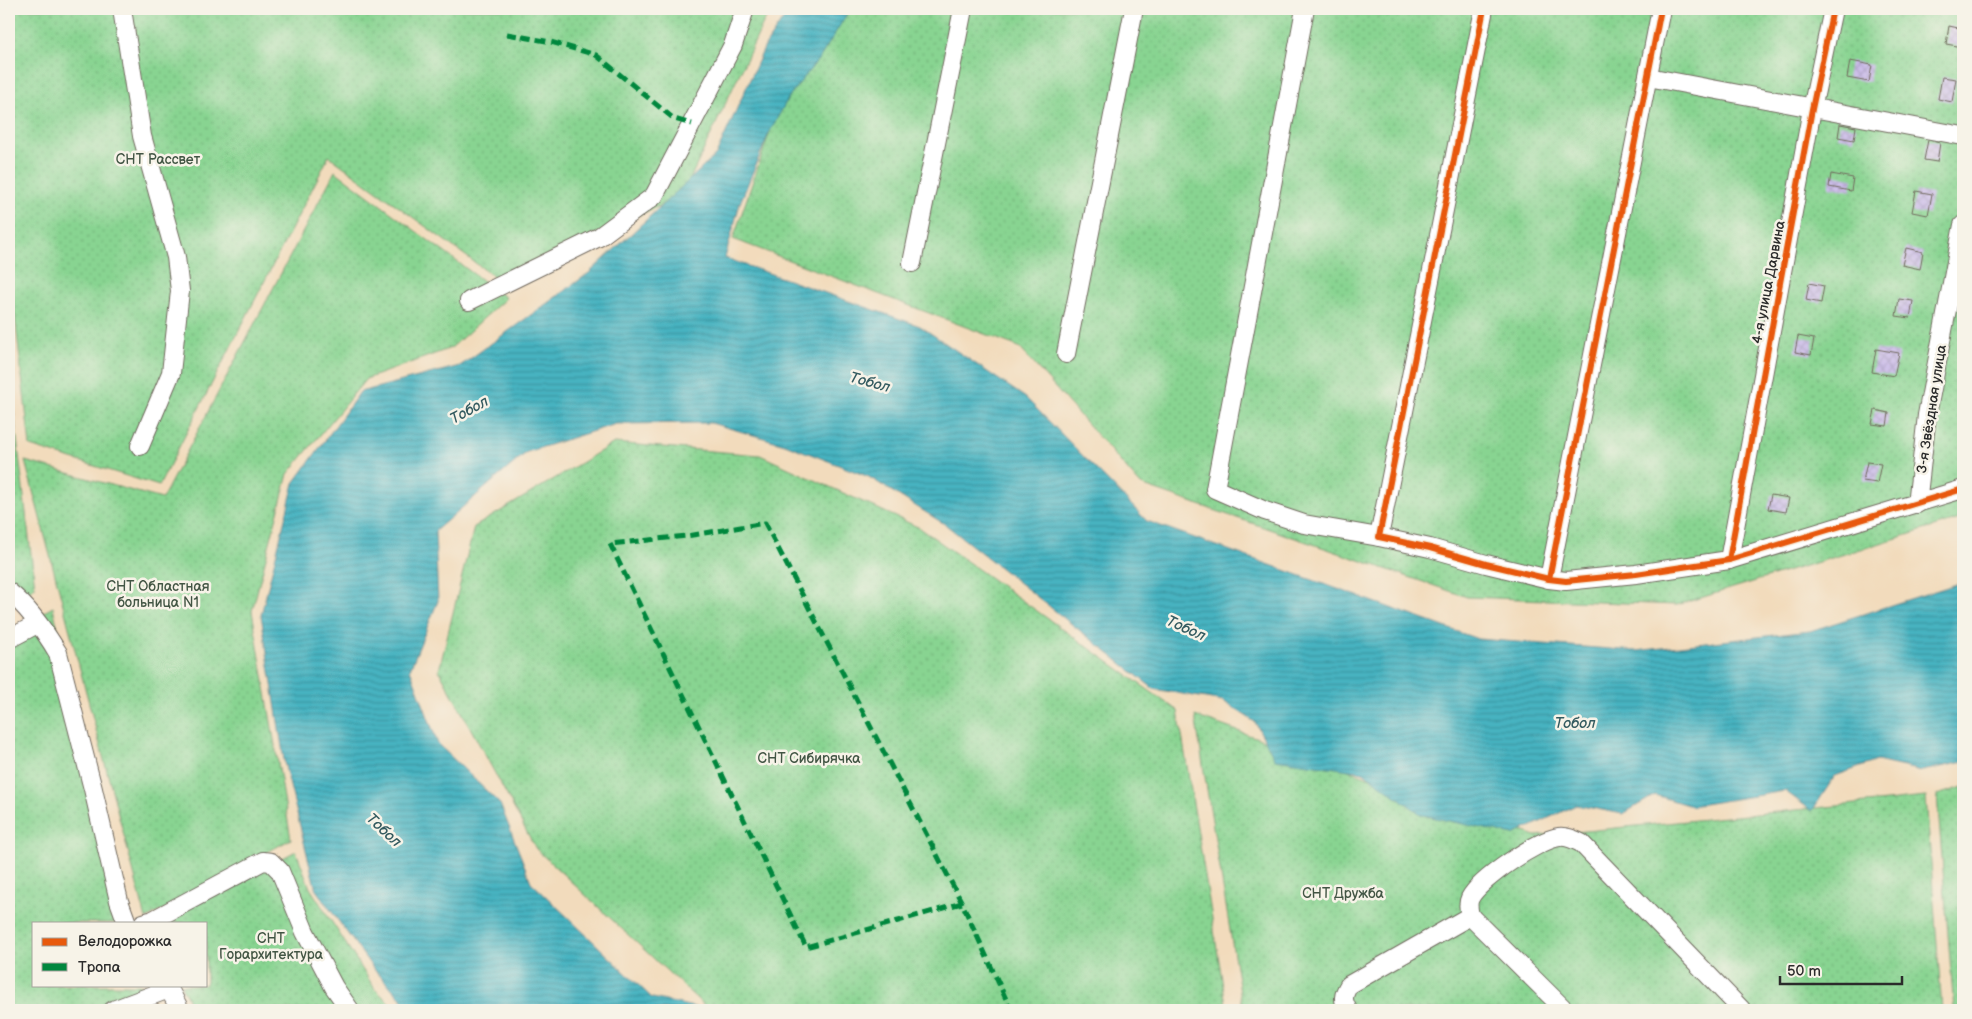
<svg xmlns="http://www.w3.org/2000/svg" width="1972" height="1019" font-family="'Balsamiq Sans',sans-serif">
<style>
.garden{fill:url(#garden-dots);stroke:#5a805e}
.water{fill:url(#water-rules);stroke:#386f76}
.building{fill:url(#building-cross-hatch)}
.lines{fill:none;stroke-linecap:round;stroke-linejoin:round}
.minor-casing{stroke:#71695e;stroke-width:20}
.minor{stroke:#fff;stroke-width:18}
.quiet{stroke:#00873e;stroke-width:5;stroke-dasharray:10 5;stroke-linecap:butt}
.cycleway-casing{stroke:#f7f3e8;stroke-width:9}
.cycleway{stroke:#e8590c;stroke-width:6}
.labels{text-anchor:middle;stroke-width:5;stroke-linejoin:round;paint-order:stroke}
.park-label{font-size:14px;fill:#425544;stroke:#f7f3e8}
.street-label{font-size:14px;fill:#2b2b2b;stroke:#f7f3e8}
.water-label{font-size:15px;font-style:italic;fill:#345b60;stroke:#f7f3e8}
</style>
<defs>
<pattern id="garden-dots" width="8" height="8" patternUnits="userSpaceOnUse" patternTransform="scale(1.25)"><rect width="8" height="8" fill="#88d491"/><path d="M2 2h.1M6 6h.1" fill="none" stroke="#76b67d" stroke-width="1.8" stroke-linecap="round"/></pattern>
<pattern id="water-rules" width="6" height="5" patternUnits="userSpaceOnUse" patternTransform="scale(1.25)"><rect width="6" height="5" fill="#46b3c1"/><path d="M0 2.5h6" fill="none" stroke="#3b929d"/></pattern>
<pattern id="building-cross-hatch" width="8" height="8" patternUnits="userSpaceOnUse" patternTransform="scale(1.25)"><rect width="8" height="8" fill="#c9bae9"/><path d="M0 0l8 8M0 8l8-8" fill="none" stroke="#ada0c8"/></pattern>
</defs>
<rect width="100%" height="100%" fill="#f7f3e8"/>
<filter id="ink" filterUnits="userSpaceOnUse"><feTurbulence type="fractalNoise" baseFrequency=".02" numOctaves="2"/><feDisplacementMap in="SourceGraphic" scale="10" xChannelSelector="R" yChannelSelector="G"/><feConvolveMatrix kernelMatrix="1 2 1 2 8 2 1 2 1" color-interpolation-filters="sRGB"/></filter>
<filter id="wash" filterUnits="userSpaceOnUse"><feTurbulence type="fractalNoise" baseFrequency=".0096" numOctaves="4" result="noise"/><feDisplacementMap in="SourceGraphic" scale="20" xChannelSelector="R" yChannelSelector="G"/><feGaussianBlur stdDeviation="1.12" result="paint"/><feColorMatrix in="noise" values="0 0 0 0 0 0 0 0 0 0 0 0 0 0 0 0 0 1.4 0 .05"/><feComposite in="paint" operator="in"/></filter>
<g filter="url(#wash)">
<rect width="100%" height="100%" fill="#f2dbbc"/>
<g class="garden">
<path d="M9,9H770L682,196L496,278L329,156L159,486L30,446L9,264Z"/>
<path d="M812,9H1963V518L1677,605L1467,597L1141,485L1019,347L733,239Z"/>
<path d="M335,171L506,298L451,348L366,379L288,474L252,611L291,839L146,919L25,461L162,499Z"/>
<path d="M9,373L35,587L9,605Z"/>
<path d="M614,443L760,455L920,528L1178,711L1227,1010H709L536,849L439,670L474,527Z"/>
<path d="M53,607L101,827L131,923H34V985H150L152,993L106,1010H9V631Z"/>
<path d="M1195,716L1536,836L1926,797L1942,1010H1243Z"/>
<path d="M1963,787V1010H1954L1937,795Z"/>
<path d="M296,851L310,888L375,989L397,1010H193L181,985H206V923H159Z"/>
</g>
<path class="water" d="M790,9H850L821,56L790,95L769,133L740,203L725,258L920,326L1026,398L1147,521L1478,639L1636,651L1810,631L1963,582V762L1922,771L1877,761L1835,776L1812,811L1785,791L1691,806L1655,795L1623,814L1576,805L1513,835L1422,815L1363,772L1275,759L1255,722L1223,701L1154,689L946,525L869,477L785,444L711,423L616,424L527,452L435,531L438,601L410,669L438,744L500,804L531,882L652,998L698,1008L700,1010H412L372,967L316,890L285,766L261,615L294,483L360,392L460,366L589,273L716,155L765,46Z"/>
<g id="blocks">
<g class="building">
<path d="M1949,26L1963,29V47L1946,44Z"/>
<path d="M1850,61L1872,65L1869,82L1847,78Z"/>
<path d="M1942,77L1956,79L1952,102L1938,99Z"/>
<path d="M1840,124L1856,127L1854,140L1838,137Z"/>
<path d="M1928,140L1940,143L1937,162L1924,160Z"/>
<path d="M1831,174L1853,178L1851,191L1829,187Z"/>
<path d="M1916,191L1932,194L1928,215L1912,212Z"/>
<path d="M1906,248L1923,252L1920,269L1902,265Z"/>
<path d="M1809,283L1824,286L1821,303L1806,300Z"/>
<path d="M1899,299L1913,301L1910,318L1896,316Z"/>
<path d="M1798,336L1814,339L1811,355L1795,352Z"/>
<path d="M1876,349L1899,353L1894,376L1872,372Z"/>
<path d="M1875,410L1889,413L1887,426L1872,424Z"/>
<path d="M1867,462L1881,464L1877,483L1863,481Z"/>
<path d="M1771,495L1789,498L1786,512L1768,509Z"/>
</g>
</g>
</g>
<g filter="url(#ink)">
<use href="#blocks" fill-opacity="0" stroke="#71695e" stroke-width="1"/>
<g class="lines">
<g class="minor-casing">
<g id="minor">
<path d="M122,9L142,136L176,257L180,291L171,373L140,446"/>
<path d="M1305,9L1215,489L1265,511L1304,524L1379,537L1430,548L1486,564L1549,579L1566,581L1636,574L1729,560L1963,489"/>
<path d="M1648,77L1963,136"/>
<path d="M912,263L963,9"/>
<path d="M469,301L599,237L654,196L733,45L745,9"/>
<path d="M1066,354L1134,9"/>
<path d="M1917,504L1927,415L1963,225"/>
<path d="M1379,537L1484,9"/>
<path d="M1729,560L1812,109L1833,9"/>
<path d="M1549,579L1661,9"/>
<path d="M9,592C27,606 46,633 58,653L93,789L119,901L127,923"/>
<path d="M9,639L37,624"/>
<path d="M1470,916L1565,1010"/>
<path d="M143,923L153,920L263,861L271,862L280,871L305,932L334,987L350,1010"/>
<path d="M167,985L180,1010"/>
<path d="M113,1010L169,989"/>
<path d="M1348,1010C1342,1000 1343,995 1349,985L1470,916C1469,910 1467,904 1470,898C1480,879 1538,840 1559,837C1566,836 1575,840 1581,843L1742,1010"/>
</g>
</g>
<use href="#minor" class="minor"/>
<g class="quiet">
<path d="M507,34L551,42L596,55L674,119L692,124"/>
<path d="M962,903L806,947L610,544L687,536L765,523L962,903L1011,1010"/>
</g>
<g class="cycleway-casing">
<g id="cycleway">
<path d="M1484,9L1379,537L1430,548L1486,564L1549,579L1566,581L1636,574L1729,560L1963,489"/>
<path d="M1729,560L1812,109L1833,9"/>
<path d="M1549,579L1661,9"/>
</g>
</g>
<use href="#cycleway" class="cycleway"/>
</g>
</g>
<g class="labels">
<g class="park-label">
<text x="158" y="164">СНТ Рассвет</text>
<text x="158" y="591">СНТ Областная<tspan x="158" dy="16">больница N1</tspan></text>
<text x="809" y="763">СНТ Сибирячка</text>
<text x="1343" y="898">СНТ Дружба</text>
<text x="271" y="943">СНТ<tspan x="271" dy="16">Горархитектура</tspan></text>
</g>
<g class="street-label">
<text transform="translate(1768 282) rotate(-79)" y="5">4-я улица Дарвина</text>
<text transform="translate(1931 409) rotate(-81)" y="5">3-я Звёздная улица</text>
</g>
<g class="water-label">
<text transform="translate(870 382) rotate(15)" y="5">Тобол</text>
<text transform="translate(469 410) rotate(-29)" y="5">Тобол</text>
<text transform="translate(1186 628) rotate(24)" y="5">Тобол</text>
<text x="1575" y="728">Тобол</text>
<text transform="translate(384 830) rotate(43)" y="5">Тобол</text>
</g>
</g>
<rect width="1972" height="1019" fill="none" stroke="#f7f3e8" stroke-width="30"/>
<rect x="32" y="922" width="175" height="65" fill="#f7f3e8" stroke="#a5a39c"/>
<rect x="42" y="938" width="25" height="8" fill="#e8590c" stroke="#a5a39c"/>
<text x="78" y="946" font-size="15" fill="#2b2b2b">Велодорожка</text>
<rect x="42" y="963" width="25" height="8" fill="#00873e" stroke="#a5a39c"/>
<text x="78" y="972" font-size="15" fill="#2b2b2b">Тропа</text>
<path d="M1780 976v8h122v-8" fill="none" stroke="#2b2b2b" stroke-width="2.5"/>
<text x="1787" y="976" font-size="15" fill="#2b2b2b" stroke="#f7f3e8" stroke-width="4" paint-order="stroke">50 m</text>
</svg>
